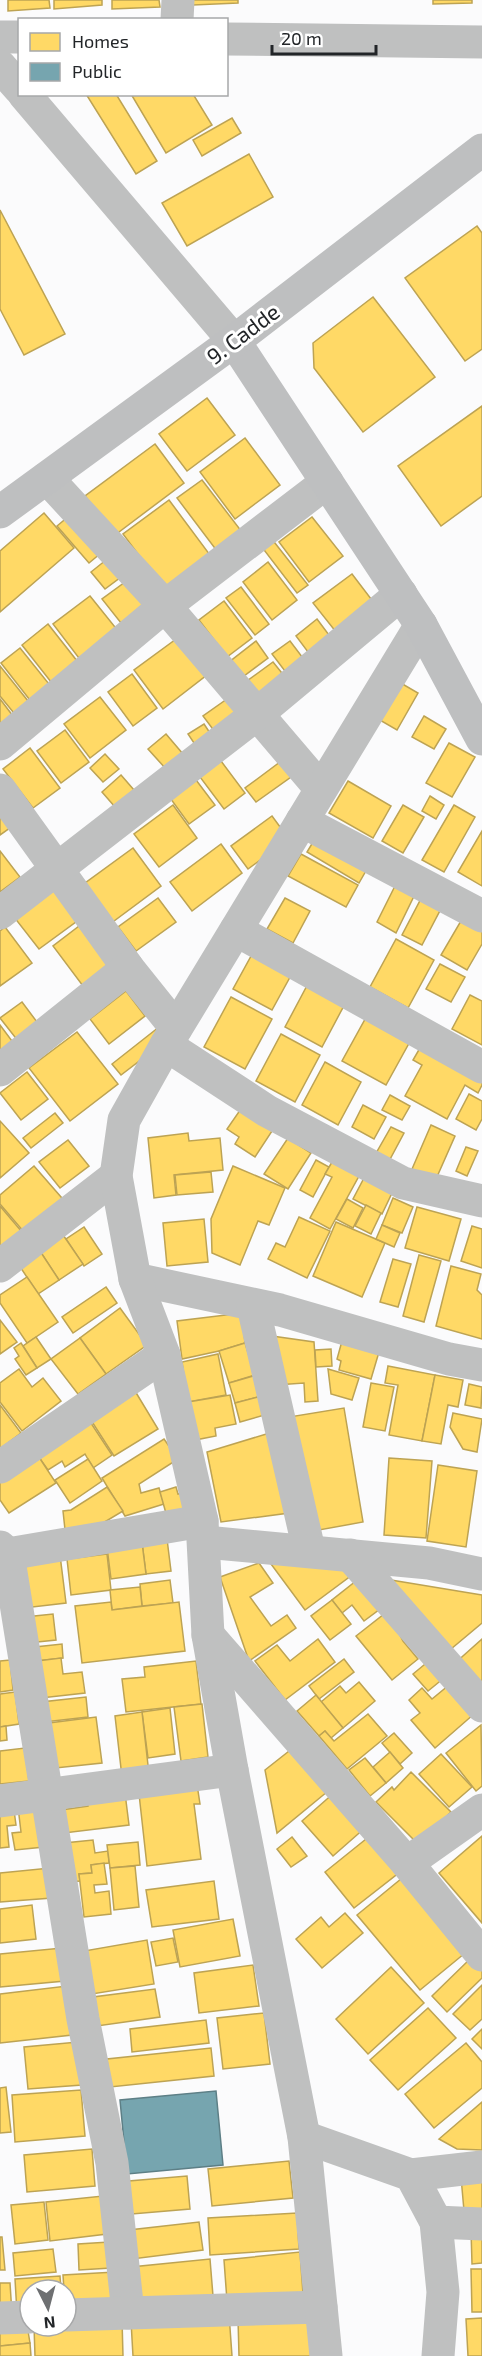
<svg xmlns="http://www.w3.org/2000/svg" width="482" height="2356" font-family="'Exo 2',sans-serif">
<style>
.homes{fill:#ffd966;stroke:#bda353;stroke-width:1.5}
.public{fill:#76a5af;stroke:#5d7f86;stroke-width:1.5}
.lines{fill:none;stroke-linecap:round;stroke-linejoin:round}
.street{stroke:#bfc0c0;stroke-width:33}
.secondary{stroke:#bebfc0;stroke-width:33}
.labels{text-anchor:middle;stroke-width:6;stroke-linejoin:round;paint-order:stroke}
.street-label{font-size:22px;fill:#222528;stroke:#fff}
</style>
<rect width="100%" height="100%" fill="#fbfbfc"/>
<g class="homes">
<path d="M8,0H49L50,8L8,11Z"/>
<path d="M54,0H102V5L54,9Z"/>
<path d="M112,0H159L160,7L112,9Z"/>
<path d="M193,0H238V3L193,5Z"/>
<path d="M433,0H472V3L433,4Z"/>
<path d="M86,94H116L157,161L136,174Z"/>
<path d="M131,94H193L212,125L166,153Z"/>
<path d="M232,118L241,133L202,156L193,140Z"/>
<path d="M249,154L273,197L187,246L162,203Z"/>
<path d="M0,210L65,334L24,355L0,309Z"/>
<path d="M477,226L482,233V349L465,361L405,278Z"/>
<path d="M373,297L435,377L363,432L314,368L313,343Z"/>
<path d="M207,398L235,435L187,471L159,434Z"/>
<path d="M482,406V496L441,526L398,466Z"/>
<path d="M245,438L280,485L235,519L200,472Z"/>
<path d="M155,444L184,483L115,535L85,496Z"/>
<path d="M202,480L242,532L217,551L177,498Z"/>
<path d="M169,500L210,555L164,589L123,534Z"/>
<path d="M75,511L107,548L89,563L57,526Z"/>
<path d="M44,513L74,548L0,612V551Z"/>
<path d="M312,517L343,556L309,582L279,542Z"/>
<path d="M271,538L308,585L297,593L261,546Z"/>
<path d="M111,556L125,574L105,589L91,572Z"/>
<path d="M268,562L297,600L272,620L243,582Z"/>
<path d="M352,574L378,608L340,637L313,603Z"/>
<path d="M132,577L154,605L125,628L102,599Z"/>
<path d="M241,587L269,624L255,635L226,598Z"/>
<path d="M90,596L123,637L85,666L53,624Z"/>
<path d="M224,601L252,638L227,657L199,620Z"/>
<path d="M317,619L335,643L314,660L296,636Z"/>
<path d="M48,624L81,666L55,687L22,645Z"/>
<path d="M183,634L212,671L163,709L134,670Z"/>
<path d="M256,641L268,658L236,682L224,666Z"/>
<path d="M290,641L309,666L291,679L272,654Z"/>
<path d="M20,648L53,689L33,704L1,663Z"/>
<path d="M273,662L290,683L264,703L247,681Z"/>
<path d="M0,666L32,706L18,718L0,696Z"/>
<path d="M132,674L157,708L133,726L108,692Z"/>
<path d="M399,682L418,693L397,730L378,719Z"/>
<path d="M100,697L126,730L90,758L64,724Z"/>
<path d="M0,699L16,720L0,733Z"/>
<path d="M227,699L242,720L218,736L203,716Z"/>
<path d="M424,716L446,729L434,749L412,737Z"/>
<path d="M204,724L214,739L198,749L188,734Z"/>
<path d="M65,730L89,762L61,783L37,751Z"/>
<path d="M166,734L183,754L166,769L148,749Z"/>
<path d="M449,743L475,757L452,797L426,783Z"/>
<path d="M30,748L60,788L33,808L3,769Z"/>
<path d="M105,754L119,769L103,782L90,768Z"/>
<path d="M218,757L245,793L224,809L197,773Z"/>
<path d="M280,762L291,777L256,802L245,788Z"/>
<path d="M190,772L215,805L189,824L165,791Z"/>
<path d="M121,775L134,790L115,807L102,792Z"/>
<path d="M348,781L391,806L373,838L329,813Z"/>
<path d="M430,796L444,805L436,819L422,811Z"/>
<path d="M173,805L197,838L159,867L134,834Z"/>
<path d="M403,805L424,817L403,853L382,841Z"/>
<path d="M454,805L475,817L444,872L422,860Z"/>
<path d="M0,806L14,825L0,835Z"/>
<path d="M272,816L289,839L248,869L231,846Z"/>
<path d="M482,831V886L458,872Z"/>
<path d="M319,832L371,862L359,883L307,852Z"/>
<path d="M221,844L242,873L192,911L170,882Z"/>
<path d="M133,848L161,886L110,924L81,886Z"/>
<path d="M0,851L20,877L0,892Z"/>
<path d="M301,854L358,885L346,907L288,876Z"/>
<path d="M398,880L417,890L396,933L377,922Z"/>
<path d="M59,884L84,916L39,949L14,917Z"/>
<path d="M425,891L445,901L422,945L402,935Z"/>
<path d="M158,898L176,922L136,951L118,927Z"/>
<path d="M285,898L310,911L293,943L267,929Z"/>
<path d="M465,914L482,923V944L467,970L441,955Z"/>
<path d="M83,923L117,968L86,990L53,946Z"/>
<path d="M5,927L32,963L0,986V931Z"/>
<path d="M396,939L434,960L408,1008L370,987Z"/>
<path d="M256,947L295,968L272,1010L233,989Z"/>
<path d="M440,964L465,977L451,1002L426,989Z"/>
<path d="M310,980L347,1000L322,1047L285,1027Z"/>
<path d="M126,991L145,1016L109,1044L90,1019Z"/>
<path d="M470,995L482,1001V1045L452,1029Z"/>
<path d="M231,997L272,1019L245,1069L204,1047Z"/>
<path d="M22,1002L43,1030L22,1046L0,1018Z"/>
<path d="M369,1012L413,1036L386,1085L342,1061Z"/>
<path d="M0,1025L18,1049L0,1063Z"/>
<path d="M159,1027L168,1039L121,1075L112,1064Z"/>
<path d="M77,1032L118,1084L70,1121L29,1068Z"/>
<path d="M281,1034L320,1055L295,1102L256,1081Z"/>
<path d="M424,1041L482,1073V1085L478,1093L465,1085L447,1119L405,1096L422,1065L413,1060Z"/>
<path d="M325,1062L361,1082L338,1125L302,1105Z"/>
<path d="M27,1072L48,1099L21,1120L0,1093Z"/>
<path d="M469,1094L482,1101V1119L476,1130L456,1119Z"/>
<path d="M390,1095L410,1106L402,1120L382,1110Z"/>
<path d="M245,1103L276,1125L255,1157L235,1144L239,1137L227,1129Z"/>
<path d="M363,1105L386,1117L374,1139L352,1127Z"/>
<path d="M55,1113L63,1123L31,1148L23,1138Z"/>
<path d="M0,1121L29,1153L0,1178Z"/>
<path d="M431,1125L455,1136L436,1179L412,1169Z"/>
<path d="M391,1127L404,1133L388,1163L375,1155Z"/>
<path d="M188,1133L189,1141L220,1138L223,1170L174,1175L176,1195L154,1198L148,1138Z"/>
<path d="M288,1138L311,1153L288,1189L264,1174Z"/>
<path d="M68,1140L89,1166L60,1188L39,1162Z"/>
<path d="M466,1147L478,1151L467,1176L456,1171Z"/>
<path d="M316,1160L329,1167L313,1197L300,1190Z"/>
<path d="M332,1162L359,1176L330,1229L310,1218L332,1177L325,1174Z"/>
<path d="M34,1166L68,1205L30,1239L0,1204V1195Z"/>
<path d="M233,1166L285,1188L269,1225L258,1221L240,1265L212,1253L211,1219Z"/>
<path d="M211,1172L213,1192L177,1195L175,1175Z"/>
<path d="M364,1178L392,1193L382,1214L353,1199Z"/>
<path d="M393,1198L413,1207L402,1233L382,1225Z"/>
<path d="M347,1199L363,1208L353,1228L336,1219Z"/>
<path d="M366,1205L381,1213L371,1234L355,1226Z"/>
<path d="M0,1206L28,1239L0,1254Z"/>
<path d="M417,1207L461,1219L449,1261L405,1248Z"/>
<path d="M299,1217L330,1231L307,1278L268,1259L276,1243L285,1247Z"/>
<path d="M204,1219L208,1262L167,1266L163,1223Z"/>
<path d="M336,1222L385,1243L362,1297L313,1276Z"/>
<path d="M382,1225L400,1233L394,1247L376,1239Z"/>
<path d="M472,1226L482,1229V1268L461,1261Z"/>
<path d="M84,1227L102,1254L84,1266L66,1239Z"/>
<path d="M59,1229L83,1264L59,1280L36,1245Z"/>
<path d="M36,1245L59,1280L38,1294L15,1259Z"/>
<path d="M419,1255L441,1261L424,1322L403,1316Z"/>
<path d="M393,1259L411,1264L398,1307L380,1302Z"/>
<path d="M451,1266L481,1274L477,1290L482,1295V1339L436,1326Z"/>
<path d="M27,1277L58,1322L27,1343L0,1303V1295Z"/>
<path d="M106,1287L117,1303L73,1333L62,1317Z"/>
<path d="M120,1308L147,1345L106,1374L80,1338Z"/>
<path d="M242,1313L245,1343L219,1351L182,1359L177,1321Z"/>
<path d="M0,1320L17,1342L0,1354Z"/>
<path d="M272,1336L314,1342L318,1401L305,1402L304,1383L276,1385Z"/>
<path d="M36,1337L51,1359L37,1368L23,1346Z"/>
<path d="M80,1338L106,1374L78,1394L51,1359Z"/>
<path d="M342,1341L379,1352L371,1379L339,1370L341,1361L337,1359Z"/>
<path d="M21,1343L37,1368L26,1375L15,1359L19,1356L14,1348Z"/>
<path d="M245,1343L255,1375L229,1383L219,1351Z"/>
<path d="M331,1349L332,1366L316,1367L315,1350Z"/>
<path d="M218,1354L226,1395L188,1402L182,1362Z"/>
<path d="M388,1366L435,1375L422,1441L389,1435L398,1385L385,1383Z"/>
<path d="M19,1369L32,1387L43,1378L61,1401L22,1431L0,1402V1383Z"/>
<path d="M328,1369L359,1378L352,1400L331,1394Z"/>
<path d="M260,1374L266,1395L235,1403L229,1383Z"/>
<path d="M435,1375L463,1380L458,1407L448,1405L441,1444L422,1441Z"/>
<path d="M371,1383L394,1387L385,1431L363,1427Z"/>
<path d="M469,1384L482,1387L481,1408L465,1405Z"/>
<path d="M132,1386L158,1429L114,1456L87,1414Z"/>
<path d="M230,1395L236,1424L215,1428L216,1436L195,1440L188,1402Z"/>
<path d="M262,1396L268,1414L240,1422L235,1403Z"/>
<path d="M0,1405L21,1433L0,1449Z"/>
<path d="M344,1408L363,1522L308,1532L289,1417Z"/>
<path d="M453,1413L482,1419L477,1452L463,1449L450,1427Z"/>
<path d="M85,1414L112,1455L93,1468L85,1454L65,1467L62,1461L48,1470L33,1449Z"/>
<path d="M273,1432L289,1513L221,1522L207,1452Z"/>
<path d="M164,1439L178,1459L139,1484L141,1493L159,1488L164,1504L125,1516L102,1478Z"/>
<path d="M33,1448L56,1483L9,1513L0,1500V1469Z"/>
<path d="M389,1458L432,1461L426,1538L384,1535Z"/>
<path d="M88,1459L102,1481L70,1503L55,1480Z"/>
<path d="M438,1465L477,1471L466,1547L427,1541Z"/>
<path d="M107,1487L123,1511L98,1526L66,1539L63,1511L71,1510Z"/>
<path d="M176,1487L178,1494L190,1491L197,1516L169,1524L160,1492Z"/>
<path d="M166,1531L171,1571L146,1574L141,1534Z"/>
<path d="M141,1535L146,1574L111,1579L106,1539Z"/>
<path d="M107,1554L111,1590L71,1595L67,1559Z"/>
<path d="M60,1555L66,1603L24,1608L19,1560Z"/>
<path d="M259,1563L273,1583L250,1597L271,1626L287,1615L296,1628L249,1661L220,1577Z"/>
<path d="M271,1564H345L352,1575L305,1610Z"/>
<path d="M361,1577L384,1606L364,1621L352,1605L342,1613L332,1600Z"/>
<path d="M170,1580L173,1603L142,1606L140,1584Z"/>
<path d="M391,1580L482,1595V1623L451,1649Z"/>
<path d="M140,1587L142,1606L112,1610L110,1590Z"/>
<path d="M332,1600L351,1624L330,1640L311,1616Z"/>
<path d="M111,1602L112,1610L179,1602L185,1651L82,1663L75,1606Z"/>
<path d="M388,1611L403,1641L418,1659L392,1680L356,1636Z"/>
<path d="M53,1614L56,1640L28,1643L25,1617Z"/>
<path d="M318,1639L335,1662L285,1700L255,1661L277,1645L290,1661Z"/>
<path d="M482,1639V1696L454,1664Z"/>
<path d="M62,1644L63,1658L37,1661L35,1647Z"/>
<path d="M61,1658L63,1674L82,1672L85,1693L41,1698L37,1661Z"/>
<path d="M344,1659L354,1672L319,1699L309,1686Z"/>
<path d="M10,1660L13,1690L0,1692V1661Z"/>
<path d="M430,1660L444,1678L428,1691L413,1674Z"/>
<path d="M196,1661L201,1704L126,1712L122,1679L145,1677L144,1667Z"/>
<path d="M359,1682L375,1701L343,1728L321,1702L340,1686L346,1693Z"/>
<path d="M449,1685L474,1714L435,1748L411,1720L420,1713L409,1700L422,1688L432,1699Z"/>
<path d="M15,1692L19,1724L0,1727V1694Z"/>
<path d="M316,1695L343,1728L331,1738L325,1731L319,1736L297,1711Z"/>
<path d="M86,1697L88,1717L44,1722L41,1702Z"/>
<path d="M202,1704L208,1757L181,1761L174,1707Z"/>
<path d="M170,1708L175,1754L148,1758L142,1712Z"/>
<path d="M142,1712L149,1774L122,1777L115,1716Z"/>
<path d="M368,1714L387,1736L347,1769L319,1736L325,1731L334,1741Z"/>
<path d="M96,1717L102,1763L46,1769L41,1724Z"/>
<path d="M481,1725L482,1786L476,1791L446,1753Z"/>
<path d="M6,1726L7,1740L0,1741V1727Z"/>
<path d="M394,1733L412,1753L400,1764L382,1743Z"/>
<path d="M298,1744L333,1787L277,1833L265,1770Z"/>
<path d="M25,1748L29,1781L0,1784V1751Z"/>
<path d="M390,1752L403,1768L386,1783L373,1767Z"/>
<path d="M441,1754L472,1787L449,1807L419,1774Z"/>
<path d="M365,1758L386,1783L370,1796L349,1770Z"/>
<path d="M411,1772L451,1812L418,1844L376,1802L392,1787L394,1790Z"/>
<path d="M196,1778L200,1804H194L201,1859L147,1866L138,1785Z"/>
<path d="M335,1792L366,1827L333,1856L302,1821Z"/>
<path d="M125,1793L129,1825L64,1833L61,1810L88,1806L87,1798Z"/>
<path d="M13,1803L16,1825L7,1826L9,1847L0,1848V1804Z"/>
<path d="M39,1805L44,1847L15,1850L12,1833L21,1832L18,1807Z"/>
<path d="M376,1831L405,1868L354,1908L325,1872Z"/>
<path d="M482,1836V1923L439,1873Z"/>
<path d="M292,1837L307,1856L291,1867L277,1849Z"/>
<path d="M93,1840L95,1853L108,1851L109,1863L91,1865L92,1873L79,1874L80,1881L68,1882L64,1843Z"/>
<path d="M138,1842L140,1865L110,1868L107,1845Z"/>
<path d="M104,1863L107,1884L94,1885L95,1893L109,1891L111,1914L84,1917L79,1874L92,1873L91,1865Z"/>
<path d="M135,1866L139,1907L114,1910L110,1868Z"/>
<path d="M50,1868L52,1898L0,1902V1873Z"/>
<path d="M407,1874L470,1949L420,1990L357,1915Z"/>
<path d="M214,1881L219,1919L152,1927L146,1890Z"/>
<path d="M32,1905L36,1939L0,1943V1909Z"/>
<path d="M345,1913L363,1933L322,1968L296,1939L321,1917L329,1927Z"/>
<path d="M233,1919L240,1956L180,1967L173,1930Z"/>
<path d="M173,1938L178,1962L156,1966L151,1942Z"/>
<path d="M147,1940L154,1984L92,1994L84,1951Z"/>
<path d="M62,1948L65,1981L0,1987V1954Z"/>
<path d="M473,1956L482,1965V1978L447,2012L432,1996Z"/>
<path d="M253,1965L259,2006L199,2013L194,1973Z"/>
<path d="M391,1967L424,2003L368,2054L336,2019Z"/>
<path d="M482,1985V2019L470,2030L453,2014Z"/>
<path d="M67,1986L72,2035L0,2043V1994Z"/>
<path d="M155,1989L160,2017L97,2026L93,1997Z"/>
<path d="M428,2008L456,2038L398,2090L370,2060Z"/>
<path d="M264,2013L270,2064L223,2069L217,2018Z"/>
<path d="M206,2020L209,2043L132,2052L130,2029Z"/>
<path d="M482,2029V2049L472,2039Z"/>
<path d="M78,2042L82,2085L28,2089L24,2047Z"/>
<path d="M466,2043L482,2062V2088L434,2128L405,2094Z"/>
<path d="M211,2048L214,2076L110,2087L107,2059Z"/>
<path d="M6,2087L11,2132L0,2133V2088Z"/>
<path d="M81,2090L85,2136L15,2142L12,2095Z"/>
<path d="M482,2102V2150L457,2149L439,2139Z"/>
<path d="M92,2149L95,2186L27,2192L24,2155Z"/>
<path d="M289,2161L293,2198L212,2206L208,2169Z"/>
<path d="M482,2175V2220L465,2222L461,2177Z"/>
<path d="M187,2176L190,2209L120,2215L117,2182Z"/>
<path d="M103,2196L107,2234L50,2241L46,2202Z"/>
<path d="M44,2202L48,2240L15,2244L11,2205Z"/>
<path d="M297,2213L299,2249L210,2255L208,2218Z"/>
<path d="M199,2222L203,2250L132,2259L129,2230Z"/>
<path d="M482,2229V2263L472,2264L471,2230Z"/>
<path d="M0,2237H2L5,2270H0Z"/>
<path d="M109,2242L111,2268L79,2270L78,2244Z"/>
<path d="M53,2249L56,2272L15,2276L13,2253Z"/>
<path d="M300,2252L303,2294L227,2301L224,2260Z"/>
<path d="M210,2259L213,2296L135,2304L131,2267Z"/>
<path d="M471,2269H482V2312H472Z"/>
<path d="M115,2272L118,2306L66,2310V2290H64L63,2275Z"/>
<path d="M60,2276L61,2290H30V2312L17,2313L15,2279Z"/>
<path d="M0,2283H10L12,2314H0Z"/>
<path d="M229,2314L232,2356H133L131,2321Z"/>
<path d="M320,2316L321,2356H239L238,2319Z"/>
<path d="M482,2318V2356H468L466,2319Z"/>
<path d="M26,2319L30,2343L0,2346V2321Z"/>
<path d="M122,2319L123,2356H35L34,2326H66Z"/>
<path d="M30,2343L31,2356H0V2346Z"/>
</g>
<path class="public" d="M216,2091L223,2165L127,2174L120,2100Z"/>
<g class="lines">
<g class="street">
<path d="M177,20L178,0"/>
<path d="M0,37H20"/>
<path d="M226,39L482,42"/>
<path d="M0,66L20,89"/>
<path d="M24,94L234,341"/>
<path d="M47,478L165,606L321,789"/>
<path d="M0,744L165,606L327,482"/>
<path d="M0,790L128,968L176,1028"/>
<path d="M302,821L482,916"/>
<path d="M0,913L257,714L401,594"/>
<path d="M236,930L482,1067"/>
<path d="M166,1045L267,1111L403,1183L482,1201"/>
<path d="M0,1070L128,968"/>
<path d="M0,1266L116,1176"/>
<path d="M135,1279L280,1310L449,1359L482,1365"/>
<path d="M253,1306L309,1550"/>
<path d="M0,1467L164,1355"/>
<path d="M205,1542L429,1563L482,1574"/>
<path d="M0,1547L8,1554L83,2019L112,2163L128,2313"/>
<path d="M8,1554L202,1521"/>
<path d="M350,1555L482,1706"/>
<path d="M208,1635L407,1863L482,1955"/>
<path d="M0,1801L232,1770"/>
<path d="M407,1863L482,1810"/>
<path d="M304,2137L411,2175L436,2222L443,2292L438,2356"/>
<path d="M411,2175L482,2167"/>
<path d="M436,2222L482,2224"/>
<path d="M66,2315L321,2307"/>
<path d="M0,2318L30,2317"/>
<path d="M326,2356L304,2137L232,1770L208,1635L202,1521L164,1355L135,1279L116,1176L124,1120L166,1045L421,625"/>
</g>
<g class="secondary">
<path d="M234,341L421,625L482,739"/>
<path d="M0,512L234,341L482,150"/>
</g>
</g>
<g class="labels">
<g class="street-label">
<text transform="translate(243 334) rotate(-37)" y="8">9. Cadde</text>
</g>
</g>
<rect x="18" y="18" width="210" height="78" fill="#ffffff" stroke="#a7a8a9" stroke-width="1.5"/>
<rect x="30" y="33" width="30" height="18" fill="#ffd966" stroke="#a7a8a9" stroke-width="1.5"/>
<text x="72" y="48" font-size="18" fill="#222528">Homes</text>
<rect x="30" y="63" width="30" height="18" fill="#76a5af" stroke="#a7a8a9" stroke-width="1.5"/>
<text x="72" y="78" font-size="18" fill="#222528">Public</text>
<g transform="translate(48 2308) rotate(174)"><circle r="28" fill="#ffffff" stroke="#a7a8a9" stroke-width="1.5"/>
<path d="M0-4.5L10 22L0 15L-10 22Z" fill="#6e7072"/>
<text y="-9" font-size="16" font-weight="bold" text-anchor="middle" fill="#222528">N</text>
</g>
<path d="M272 45v9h104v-9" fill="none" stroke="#222528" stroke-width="3"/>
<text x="281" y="45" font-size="18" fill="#222528" stroke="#ffffff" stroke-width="4.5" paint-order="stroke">20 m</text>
</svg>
